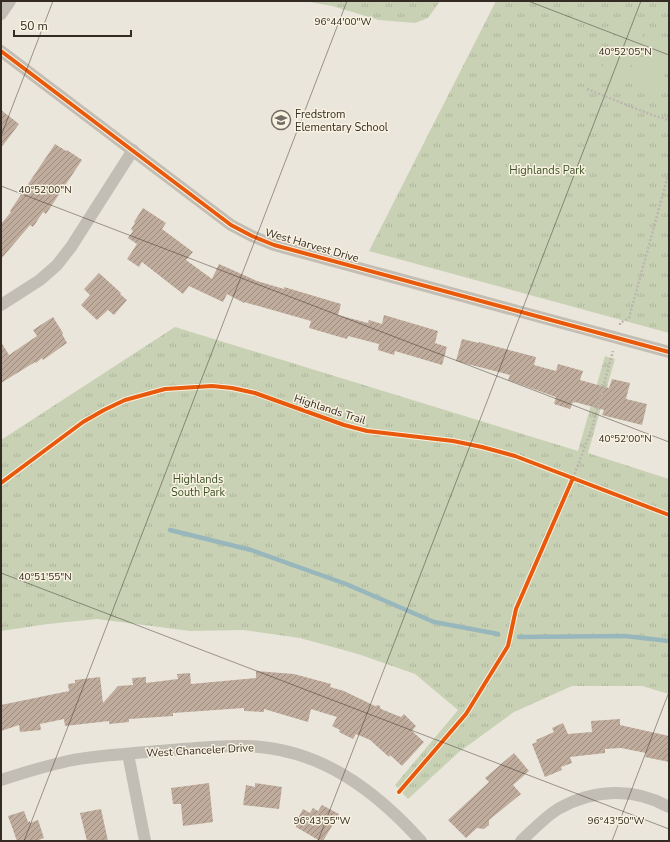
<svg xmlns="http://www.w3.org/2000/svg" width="670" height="842" font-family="'Nunito Sans',sans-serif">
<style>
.park{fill:url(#park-tufts)}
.garden{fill:#c8d1b4}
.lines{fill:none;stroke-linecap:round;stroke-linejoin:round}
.stream{stroke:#98b7bc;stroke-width:4.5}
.building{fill:url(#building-hatch)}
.path{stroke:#bcb6ae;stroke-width:2.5;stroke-dasharray:2 2;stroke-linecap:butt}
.minor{stroke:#c3beb5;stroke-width:12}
.cycleway-casing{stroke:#f9f2e1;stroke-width:6}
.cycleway{stroke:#e8590c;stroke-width:4}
.ticks{fill:none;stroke:#332b24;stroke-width:1;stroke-opacity:0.45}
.labels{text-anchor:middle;stroke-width:3;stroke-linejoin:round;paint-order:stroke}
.poi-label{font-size:11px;fill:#332b24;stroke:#f9f2e1;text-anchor:start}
.park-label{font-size:11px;fill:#3c5227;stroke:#f9f2e1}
.street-label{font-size:11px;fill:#332b24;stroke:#f9f2e1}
.ticks-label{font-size:10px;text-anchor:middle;fill:#332b24;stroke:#f9f2e1;stroke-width:3;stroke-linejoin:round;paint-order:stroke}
</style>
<defs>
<pattern id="park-tufts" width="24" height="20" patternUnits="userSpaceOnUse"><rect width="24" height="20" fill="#c8d1b4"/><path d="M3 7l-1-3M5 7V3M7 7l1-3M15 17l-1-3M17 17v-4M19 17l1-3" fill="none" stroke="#acb49b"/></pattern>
<pattern id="building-hatch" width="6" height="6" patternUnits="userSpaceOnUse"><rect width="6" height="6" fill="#bfac9c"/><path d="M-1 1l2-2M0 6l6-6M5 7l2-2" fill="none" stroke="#9c8c7f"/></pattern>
</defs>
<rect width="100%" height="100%" fill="#ebe6db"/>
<g class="park">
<path d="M304,1H440L428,18L415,23L379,20L332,6Z"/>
<path d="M496,1H669V333L369,251Z"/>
<path d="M175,327L578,451L605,356L615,359L588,453L669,479V694L642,686H572L514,712L459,752L408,799L395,785L458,710L415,674L358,654L300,638L243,630L190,631L97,619L48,624L1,631V440Z"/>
</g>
<g class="garden">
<path d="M621,20L645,30L625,82L600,73Z"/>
<path d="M653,33L669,40V63L657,95L632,86Z"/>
</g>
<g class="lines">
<g class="stream">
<path d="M170,530L251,550L346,584L434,622L498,634"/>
<path d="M519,637L625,636L669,641"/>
</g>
</g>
<g class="building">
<path d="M1,110L19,124L1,148Z"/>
<path d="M55,144L66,151L67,150L82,160L46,214L43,212L33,227L30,225L1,259V224L11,212L10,211Z"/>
<path d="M143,208L166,223L162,229L193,252L186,260L212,279L219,264L257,281L284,289V287L341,304L338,315L368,323L369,320L382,324L384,315L438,331L435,343L447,347L442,365L395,351L394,355L378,350L379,344L348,336L347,339L309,328L311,321L244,302V303L227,294L223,302L189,286L183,294L142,262L139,267L127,259L137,244L128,238L133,231L131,229L135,223L134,222Z"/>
<path d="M99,273L121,293L120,294L127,300L114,315L108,310L97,320L81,305L90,295L84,289Z"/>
<path d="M53,317L63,333L62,334L67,343L43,360L42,358L36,363L35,362L1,383V342L9,355L37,336L33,330Z"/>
<path d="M462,339L479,343V342L536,357L534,365L556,371L558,364L583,371L580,380L609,388L612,379L630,383L626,399L647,404L642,425L602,415L604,410L575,402V403L573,402L570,409L554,404L556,397L508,380L510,375L456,361Z"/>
<path d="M256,671L294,674L331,684L330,687L344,691L375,706L379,705L381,709L401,717L404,714L416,726L412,731L424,742L402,766L390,755L389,757L370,740L356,734L353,739L339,732L340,730L332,726L337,717L311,709L308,722L264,709V712L244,711V708L173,713V716L129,719V722L109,724V721L65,726L64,719L40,724L41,730L20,732L19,725L1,731V705L69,691L68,684L75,683V680L100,677L103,703L118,686L133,685L132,678L146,677V683L178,679L177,674L190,673L191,684L256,678Z"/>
<path d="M620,719V725L669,736V762L645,757L646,753L621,748L605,749V753L570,757L572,763L561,767L562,770L545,777L532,744L537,742L536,740L554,732L552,728L563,723L568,734L592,732L591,721Z"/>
<path d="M514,753L529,771L513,785L521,794L489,820V825L484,829L477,828L466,838L448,820L489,782L485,778Z"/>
<path d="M209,783L213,822L183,826L181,804H173L171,788Z"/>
<path d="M255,783L282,787L279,809L243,805L246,785L255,787Z"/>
<path d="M322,805L339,814L323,841H320L296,827V822L303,809L310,813L313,808L318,811Z"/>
<path d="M101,809L108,841H87L80,813Z"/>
<path d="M24,811L28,822L30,821V823L38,820L44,838L36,841H17L8,816Z"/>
</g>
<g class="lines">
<g class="path">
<path d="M587,89L652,115L669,120"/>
<path d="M620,325V323L629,318L669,172"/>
<path d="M573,478L592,428L613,351"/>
</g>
<g class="minor">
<path d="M1,14L10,1"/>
<path d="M1,51L231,225L252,236L274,245L669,352"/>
<path d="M1,305L40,280L57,265L71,247L133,150"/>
<path d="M128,754L145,841"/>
<path d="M1,780C23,773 45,766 68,761C97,755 128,754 158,751C187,749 217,745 246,746C319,748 374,789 421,841"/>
<path d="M521,841C533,830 545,817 558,809C593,789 634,787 669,807"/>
</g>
<g class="cycleway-casing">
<g id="cycleway">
<path d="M1,51L231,225L252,236L274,245L669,352"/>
<path d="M1,483L83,422L104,410L125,400L165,389L212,386L232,388L255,393L344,425L367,431L453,441L482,447L515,456L669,515"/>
<path d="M399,792L466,714L508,646L516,609L573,478"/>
</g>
</g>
<use href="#cycleway" class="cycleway"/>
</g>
<path class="ticks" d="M528,1L669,55M1,136L53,1M1,186L669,442M1,573L669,829M24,841L347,1M318,841L641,1M612,841L669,692"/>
<defs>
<g id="school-ring" transform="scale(1)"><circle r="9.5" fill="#f9f2e1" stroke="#736c64" stroke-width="1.5"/><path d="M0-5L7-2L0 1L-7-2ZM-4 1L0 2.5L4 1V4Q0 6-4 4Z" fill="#736c64"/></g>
</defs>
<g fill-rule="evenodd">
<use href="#school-ring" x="281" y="120"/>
</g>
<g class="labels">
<g class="poi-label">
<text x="295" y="118">Fredstrom<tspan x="295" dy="13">Elementary School</tspan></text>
</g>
<g class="park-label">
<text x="547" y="174">Highlands Park</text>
<text x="198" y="483">Highlands<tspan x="198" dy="13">South Park</tspan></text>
</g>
<g class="street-label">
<text transform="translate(312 245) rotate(16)" y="4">West Harvest Drive</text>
<text transform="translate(330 409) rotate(18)" y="4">Highlands Trail</text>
<text transform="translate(200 750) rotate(-3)" y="4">West Chanceler Drive</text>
</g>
</g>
<g class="ticks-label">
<text x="343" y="25">96°44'00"W</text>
<text x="625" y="55">40°52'05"N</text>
<text x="45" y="193">40°52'00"N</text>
<text x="625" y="442">40°52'00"N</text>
<text x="45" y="580">40°51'55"N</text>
<text x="322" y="824">96°43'55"W</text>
<text x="616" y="824">96°43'50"W</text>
</g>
<rect width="670" height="842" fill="none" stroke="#332b24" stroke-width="4"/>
<path d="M14 30v6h117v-6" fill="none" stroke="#332b24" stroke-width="2"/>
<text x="20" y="30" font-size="12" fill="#332b24" stroke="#f9f2e1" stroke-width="3" paint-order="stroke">50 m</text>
</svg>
